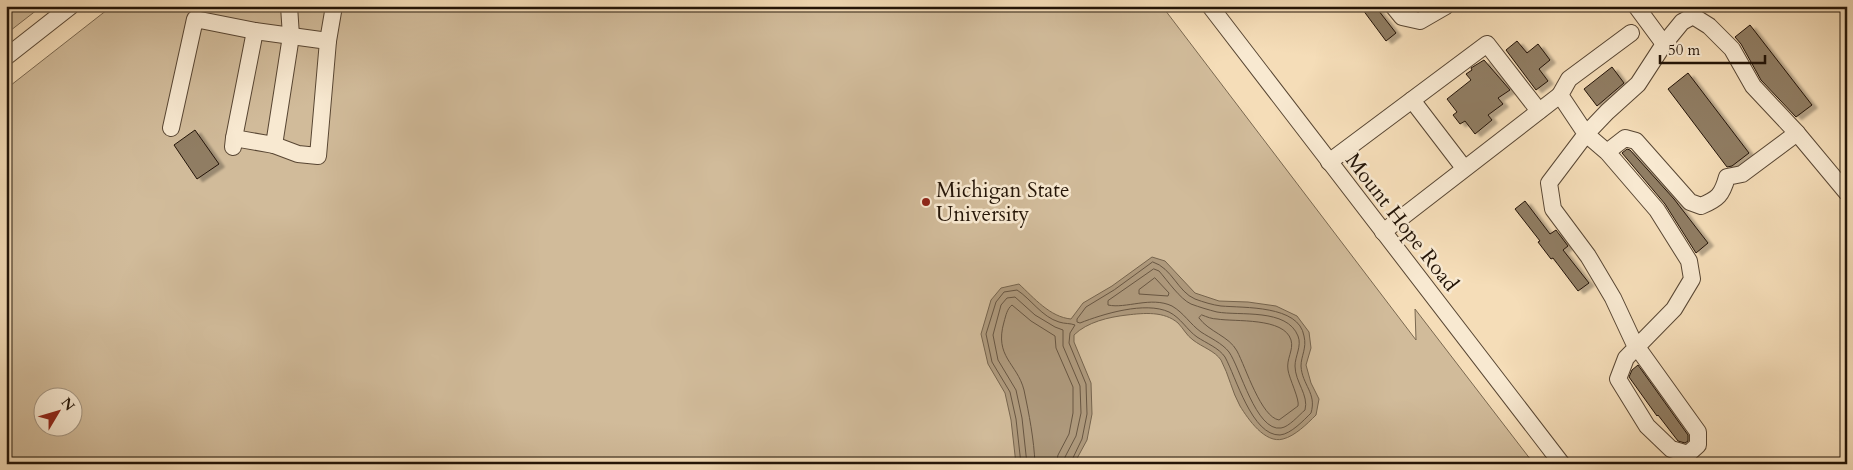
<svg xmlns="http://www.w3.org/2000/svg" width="1853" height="470" font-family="Cardo,serif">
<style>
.green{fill:#d1bb9a;stroke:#7a6850;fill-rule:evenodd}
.water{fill:#ae997c;stroke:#76644d}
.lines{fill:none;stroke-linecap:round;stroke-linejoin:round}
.shore{stroke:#685642;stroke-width:1}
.building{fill:#907d63;stroke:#231407;filter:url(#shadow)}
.minor-casing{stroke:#584633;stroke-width:18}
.minor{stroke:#f8e9d1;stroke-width:16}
.poi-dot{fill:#8f2418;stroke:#f8e9d1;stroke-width:2}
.labels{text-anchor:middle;stroke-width:5;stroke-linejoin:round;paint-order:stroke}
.poi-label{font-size:21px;fill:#231407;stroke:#f8e9d1;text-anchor:start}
.street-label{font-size:21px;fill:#231407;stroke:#f8e9d1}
</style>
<defs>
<filter id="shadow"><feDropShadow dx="5.5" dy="3" stdDeviation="1" flood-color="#0004"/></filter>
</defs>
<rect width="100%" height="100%" fill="#f5ddb8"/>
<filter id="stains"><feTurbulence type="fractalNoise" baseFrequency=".004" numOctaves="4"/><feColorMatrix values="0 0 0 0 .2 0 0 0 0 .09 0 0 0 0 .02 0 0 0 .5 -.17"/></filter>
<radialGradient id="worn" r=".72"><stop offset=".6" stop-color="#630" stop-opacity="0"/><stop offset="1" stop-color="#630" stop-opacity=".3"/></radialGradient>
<g class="green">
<path d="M6,6H42L6,34Z"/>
<path d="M112,6H1162L1416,340L1415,309L1534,464H6V89ZM42,398H72V428H42Z"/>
</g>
<path class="water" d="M1152,257L1165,261L1195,293L1219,301L1248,302L1276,306L1297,316L1309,332L1311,348L1306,365L1311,383L1319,399L1316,415C1307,424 1295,436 1283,439C1265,444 1248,419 1240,406C1232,392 1229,375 1221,360C1215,351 1202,347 1193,340C1187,336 1183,328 1178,323C1164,311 1144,313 1127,315C1109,317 1087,322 1074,335V342L1091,383L1092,414L1087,440L1074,464H1016L1011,420L1005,393L988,364L981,334L991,300L1001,288L1019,284C1034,298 1050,317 1071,319L1083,303L1112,286Z"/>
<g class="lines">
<g class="shore">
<path d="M1153,262C1172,268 1178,292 1195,299C1203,302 1213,305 1221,306C1244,308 1299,305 1304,336C1307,348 1301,356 1301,366C1302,385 1317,393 1311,413C1304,420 1291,434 1280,435C1252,436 1236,377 1225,357C1219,348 1206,343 1197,337C1187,330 1181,318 1169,312C1145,301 1103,314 1080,323L1077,322V319L1086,307L1114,290Z"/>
<path d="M1154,269L1159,271C1167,280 1180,299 1191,304C1199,307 1209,310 1217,312C1240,316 1287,308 1298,336C1302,346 1295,356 1295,366C1295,382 1309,395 1305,410C1299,415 1289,427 1281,428C1256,432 1240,367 1229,352C1222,343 1210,338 1201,332C1190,324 1184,313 1172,306C1151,296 1126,309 1108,305V301Z"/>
<path d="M1155,278L1169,293L1168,296L1139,294V290Z"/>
<path d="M1202,315C1207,317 1212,319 1217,319C1235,322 1284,317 1291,340C1294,350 1286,359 1288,370C1289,378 1300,400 1298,406L1279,420C1261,417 1246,368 1237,351C1229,336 1209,332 1199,318Z"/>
<path d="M1021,464L1016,419L1010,392L992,362L986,334L996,302L1004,292L1017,290C1031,299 1042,317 1059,322C1065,324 1070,323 1075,325L1070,333L1069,343L1086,384L1087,414L1082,439L1070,464"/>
<path d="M1027,464L1022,418L1016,390L998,360L993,335L1001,305L1007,298L1015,297L1035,315L1055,327L1063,330V346L1080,386L1081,413L1076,436L1065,457L1064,464"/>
<path d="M1035,464C1034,439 1029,414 1024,390C1017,363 994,357 1004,322C1006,315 1007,309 1012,305L1031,321L1055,336L1056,348L1073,387V413L1069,434L1058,455L1056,464"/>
</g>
</g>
<g class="building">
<path d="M1360,6H1375L1396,33L1386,41Z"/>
<path d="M1750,25L1812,105L1796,117L1761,80L1741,44L1735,37Z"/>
<path d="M1517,41L1527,53L1538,44L1550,60L1539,69L1548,81L1536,90L1506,50Z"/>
<path d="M1484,60L1510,90L1498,98L1503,104L1488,115L1492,120L1475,134L1465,121L1460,124L1453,115L1457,112L1447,99L1471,80L1466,74L1472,70L1471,68Z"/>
<path d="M1612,67L1624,83L1597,106L1584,89Z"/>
<path d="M1688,73L1749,153L1732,166L1727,167L1668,89Z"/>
<path d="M195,130L219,164L197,179L174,145Z"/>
<path d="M1627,149L1630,150L1674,199L1708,243L1696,253L1665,204L1622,153Z"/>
<path d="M1525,201L1550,234L1556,230L1568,246L1563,250L1589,283L1578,291L1553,258L1551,259L1538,242L1540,241L1515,209Z"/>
<path d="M1638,365L1688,435V441L1685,443L1678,441L1658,415L1657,416L1629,377L1632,370Z"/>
</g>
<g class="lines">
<g class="minor-casing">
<g id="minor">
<path d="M1210,6L1562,464"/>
<path d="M1393,6L1402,17L1420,21L1446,6"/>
<path d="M1636,6L1664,44"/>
<path d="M255,31L328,41L318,156L298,154L274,145"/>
<path d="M328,41L334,6"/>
<path d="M6,57L71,6"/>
<path d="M1412,100L1464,168"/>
<path d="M171,128L195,19L255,31L234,138"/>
<path d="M1797,133L1847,193"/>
<path d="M233,147L234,138L274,145L291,36L289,6"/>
<path d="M1607,152L1625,138L1636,141L1690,202L1701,206C1718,199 1722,195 1727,177L1742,174L1797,133L1753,86L1732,49L1709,26L1693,16L1682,22L1664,44L1638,84L1607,112L1586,134L1607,152L1608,153L1657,210L1689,261L1692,279L1674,309L1626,358L1618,379L1647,426L1671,449L1688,454L1698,445V432L1637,347L1634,343L1613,298L1588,256L1553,209L1549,183L1586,134L1560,95L1569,79L1631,33"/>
<path d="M1329,162L1487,44L1539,111"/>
<path d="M1383,232L1560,95"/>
</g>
</g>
<use href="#minor" class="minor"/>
</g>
<circle class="poi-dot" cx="926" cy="202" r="5"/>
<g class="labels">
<g class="poi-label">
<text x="936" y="197">Michigan State<tspan x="936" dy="24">University</tspan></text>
</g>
<g class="street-label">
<text transform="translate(1402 222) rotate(52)" y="7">Mount Hope Road</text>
</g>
</g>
<rect width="1853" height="470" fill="none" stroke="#f5ddb8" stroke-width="25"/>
<rect x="8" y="8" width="1838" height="455" fill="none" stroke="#231407" stroke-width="2.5"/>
<rect x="12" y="12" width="1828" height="445" fill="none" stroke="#231407"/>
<g transform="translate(58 412) rotate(52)"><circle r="24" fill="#f8e9d1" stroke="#a39480"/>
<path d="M0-4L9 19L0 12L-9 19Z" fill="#8f2418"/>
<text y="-8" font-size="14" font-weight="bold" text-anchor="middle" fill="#231407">N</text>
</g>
<path d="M1660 55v8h105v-8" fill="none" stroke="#231407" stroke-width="2.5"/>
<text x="1668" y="55" font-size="15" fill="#231407" stroke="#f8e9d1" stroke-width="4" paint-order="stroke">50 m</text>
<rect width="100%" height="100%" filter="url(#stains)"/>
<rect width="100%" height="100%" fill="url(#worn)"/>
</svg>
